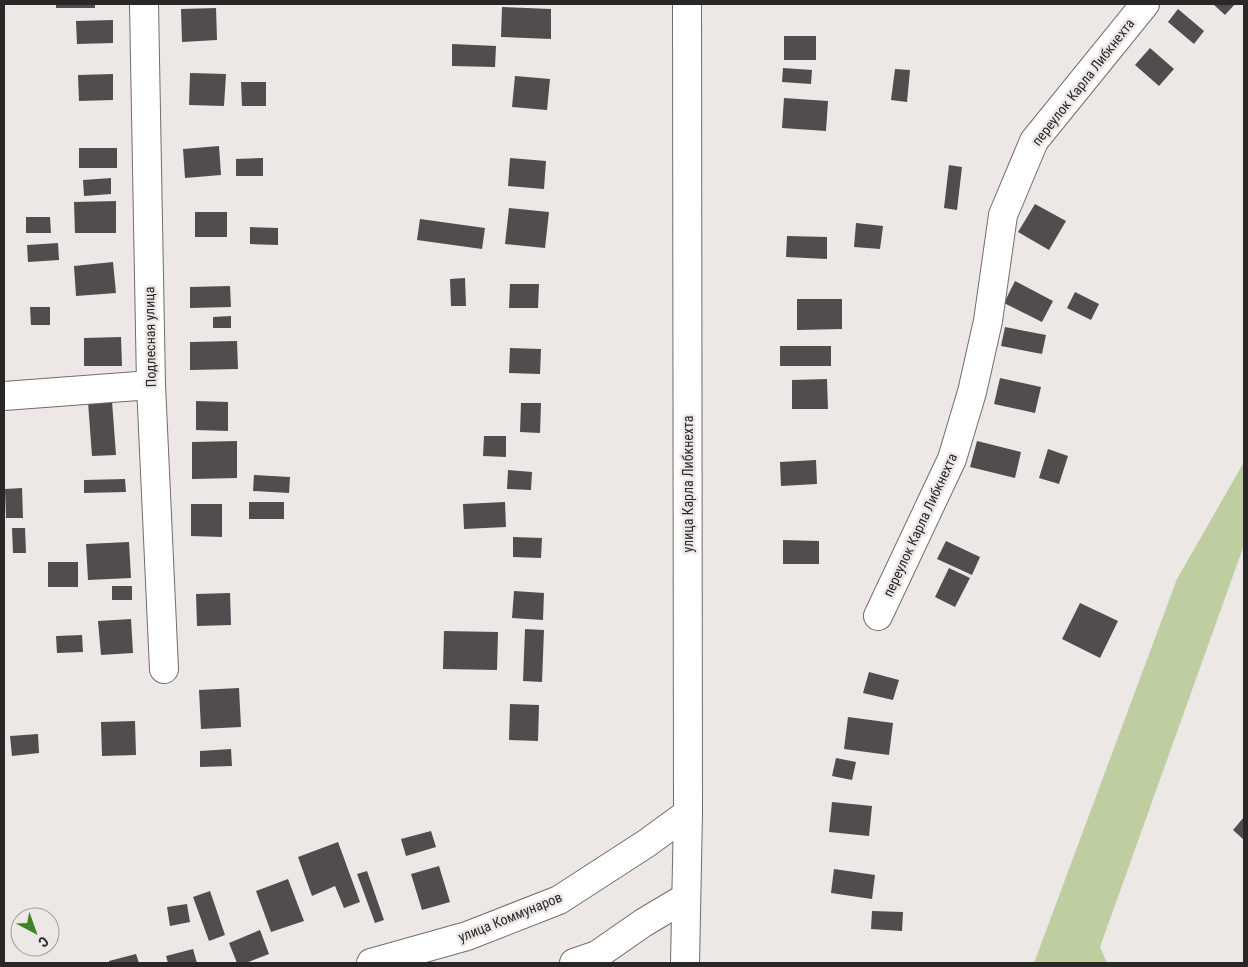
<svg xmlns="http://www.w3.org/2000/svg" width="1248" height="967" font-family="'Roboto Condensed',sans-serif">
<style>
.green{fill:#becea0}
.building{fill:#514d4f}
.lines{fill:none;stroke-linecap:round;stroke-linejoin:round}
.minor-casing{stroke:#706d6b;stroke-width:30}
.minor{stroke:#fff;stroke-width:28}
.labels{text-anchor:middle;stroke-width:5;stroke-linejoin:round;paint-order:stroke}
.street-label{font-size:14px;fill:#292727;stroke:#ede8e6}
</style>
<rect width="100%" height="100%" fill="#ede8e6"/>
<path class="green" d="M1244,462V545L1100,947L1107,963H1034L1177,579Z"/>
<g class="building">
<rect x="56" y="4" width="39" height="4"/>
<path d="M1213,4H1235L1225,15Z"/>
<path d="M502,7L551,9V39L501,37Z"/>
<path d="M216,8L217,40L182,42L181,9Z"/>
<path d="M1178,9L1204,31L1194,44L1168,22Z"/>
<path d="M113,20V43L77,44L76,21Z"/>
<rect x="784" y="36" width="32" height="24"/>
<path d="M452,44L496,46L495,67L452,66Z"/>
<path d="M1150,48L1174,69L1159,86L1135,65Z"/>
<path d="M783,68L812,70L811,84L782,82Z"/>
<path d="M895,69L910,70L907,102L891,100Z"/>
<path d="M190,73L226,74L224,106L189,105Z"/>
<path d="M113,74V100L79,101L78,75Z"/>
<path d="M515,76L550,79L547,110L512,107Z"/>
<path d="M241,82H266V106H242Z"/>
<path d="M784,98L828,101L826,131L782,128Z"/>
<path d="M219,146L221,175L185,178L183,149Z"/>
<rect x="79" y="148" width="38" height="20"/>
<path d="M263,158V176H236V159Z"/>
<path d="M510,158L546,161L544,189L508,186Z"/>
<path d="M949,165L962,167L957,210L944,208Z"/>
<path d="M111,178V194L84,196L83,180Z"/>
<path d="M116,201V233H75L74,202Z"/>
<path d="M1035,204L1066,221L1049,250L1018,232Z"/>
<path d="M509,208L549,212L545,248L505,244Z"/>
<rect x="195" y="212" width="32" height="25"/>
<path d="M26,217H50L51,233H26Z"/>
<path d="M420,219L485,228L482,249L417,240Z"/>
<path d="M856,223L883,226L880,249L854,247Z"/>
<path d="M250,227L278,228V245L250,244Z"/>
<path d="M787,236L827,237V259L786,257Z"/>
<path d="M58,243L59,260L28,262L27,245Z"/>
<path d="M113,262L116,293L76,296L74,266Z"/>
<path d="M465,278L466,306H451L450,279Z"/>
<path d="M1015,281L1053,301L1042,322L1004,303Z"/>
<path d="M510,284H539L538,308H509Z"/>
<path d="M230,286L231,307L190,308V287Z"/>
<path d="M1075,292L1099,304L1091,320L1067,308Z"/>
<path d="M797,299H842V329L797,330Z"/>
<path d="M30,307H50V325H31Z"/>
<path d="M231,316V328H213V317Z"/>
<path d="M1005,327L1046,335L1042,354L1001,346Z"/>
<path d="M121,337L122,366H84V338Z"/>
<path d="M237,341L238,369L190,370V342Z"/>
<rect x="780" y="346" width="51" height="20"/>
<path d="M510,348L541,349L540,374L509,373Z"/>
<path d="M1000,378L1041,387L1035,413L994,404Z"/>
<path d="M827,379L828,409H792V380Z"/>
<path d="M112,401L116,455L92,456L88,402Z"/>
<path d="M196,401L228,402V431L196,430Z"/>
<path d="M521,403H541L540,433L520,432Z"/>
<path d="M484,436H506V457L483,456Z"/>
<path d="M237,441V478L192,479V442Z"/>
<path d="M977,441L1021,452L1015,478L970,467Z"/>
<path d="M1048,449L1068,456L1059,484L1039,478Z"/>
<path d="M816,460L817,484L781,486L780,462Z"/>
<path d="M508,470L532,472L531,490L507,489Z"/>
<path d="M254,475L290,477L289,493L253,491Z"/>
<path d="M125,479L126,492L84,493V480Z"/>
<path d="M22,488L23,518H6L5,489Z"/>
<rect x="249" y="502" width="35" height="17"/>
<path d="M505,502L506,527L464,529L463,504Z"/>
<path d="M191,504H222V537L191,536Z"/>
<path d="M12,528H25L26,553H13Z"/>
<path d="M513,537L542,538L541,558L513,557Z"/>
<path d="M783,540L819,541V564H783Z"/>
<path d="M946,541L980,557L972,575L937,559Z"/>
<path d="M129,542L131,578L88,580L86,544Z"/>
<rect x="48" y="562" width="30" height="25"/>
<path d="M949,568L970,578L955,607L935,597Z"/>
<rect x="112" y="586" width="20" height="14"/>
<path d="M514,591L544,593L543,620L512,618Z"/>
<path d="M230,593L231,625L197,626L196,594Z"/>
<path d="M1080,603L1118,621L1100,658L1062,639Z"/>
<path d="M131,619L133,653L101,655L98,621Z"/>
<path d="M525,629L544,630L542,682L523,681Z"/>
<path d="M444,631L498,632L497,670L443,669Z"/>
<path d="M82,635L83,652L57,653L56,636Z"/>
<path d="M869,672L899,680L893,700L863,693Z"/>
<path d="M239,688L241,727L201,729L199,690Z"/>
<path d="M510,704L539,705L538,741L509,740Z"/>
<path d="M848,717L893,723L889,755L844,749Z"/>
<path d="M135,721L136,755L102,756L101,722Z"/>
<path d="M38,734L39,753L12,756L10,736Z"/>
<path d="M231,749L232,766L200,767V751Z"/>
<path d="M836,758L856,762L852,780L832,776Z"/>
<path d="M832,802L872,806L869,836L829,832Z"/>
<path d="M1244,817V840L1233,830Z"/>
<path d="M431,831L436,847L406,856L401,839Z"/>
<path d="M338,842L360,902L344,908L335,886L312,896L298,857Z"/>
<path d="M439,866L450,902L422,910L411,874Z"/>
<path d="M834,869L875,875L872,899L831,893Z"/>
<path d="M367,871L384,920L375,923L357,874Z"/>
<path d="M288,879L304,921L271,932L256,891Z"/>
<path d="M210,891L225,935L209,941L193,897Z"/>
<path d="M187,904L190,922L170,926L167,907Z"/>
<path d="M872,911L903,912L902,931L871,929Z"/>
<path d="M260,930L269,954L246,963H237L229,943Z"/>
<path d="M193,949L197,963H168L166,956Z"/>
<path d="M136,954L139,963H109V961Z"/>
</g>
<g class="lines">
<g class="minor-casing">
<g id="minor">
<path d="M144,4L151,385L164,669"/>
<path d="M4,396L151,385"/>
<path d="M878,616L952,459L972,392L988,321L1003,215L1034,141L1145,4"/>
<path d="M371,963L467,936L559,900L647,843L688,813"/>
<path d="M574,963L597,955L643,923L685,898"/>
<path d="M685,963L688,813L687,4"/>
</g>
</g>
<use href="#minor" class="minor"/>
</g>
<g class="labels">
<g class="street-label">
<text transform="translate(1083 82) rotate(-52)" y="5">переулок Карла Либкнехта</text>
<text transform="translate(150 337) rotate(-91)" y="5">Подлесная улица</text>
<text transform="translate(688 484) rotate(-90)" y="5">улица Карла Либкнехта</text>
<text transform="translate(920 525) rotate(-65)" y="5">переулок Карла Либкнехта</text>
<text transform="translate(510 917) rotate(-22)" y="5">улица Коммунаров</text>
</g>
</g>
<rect width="1248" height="967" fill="none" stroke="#292727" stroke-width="10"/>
<g transform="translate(35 932) rotate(139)"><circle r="24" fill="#ede8e6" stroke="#9f9b9a"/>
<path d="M0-4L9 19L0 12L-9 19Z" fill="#3e8327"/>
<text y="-8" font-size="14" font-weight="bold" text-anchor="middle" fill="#292727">С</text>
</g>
</svg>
